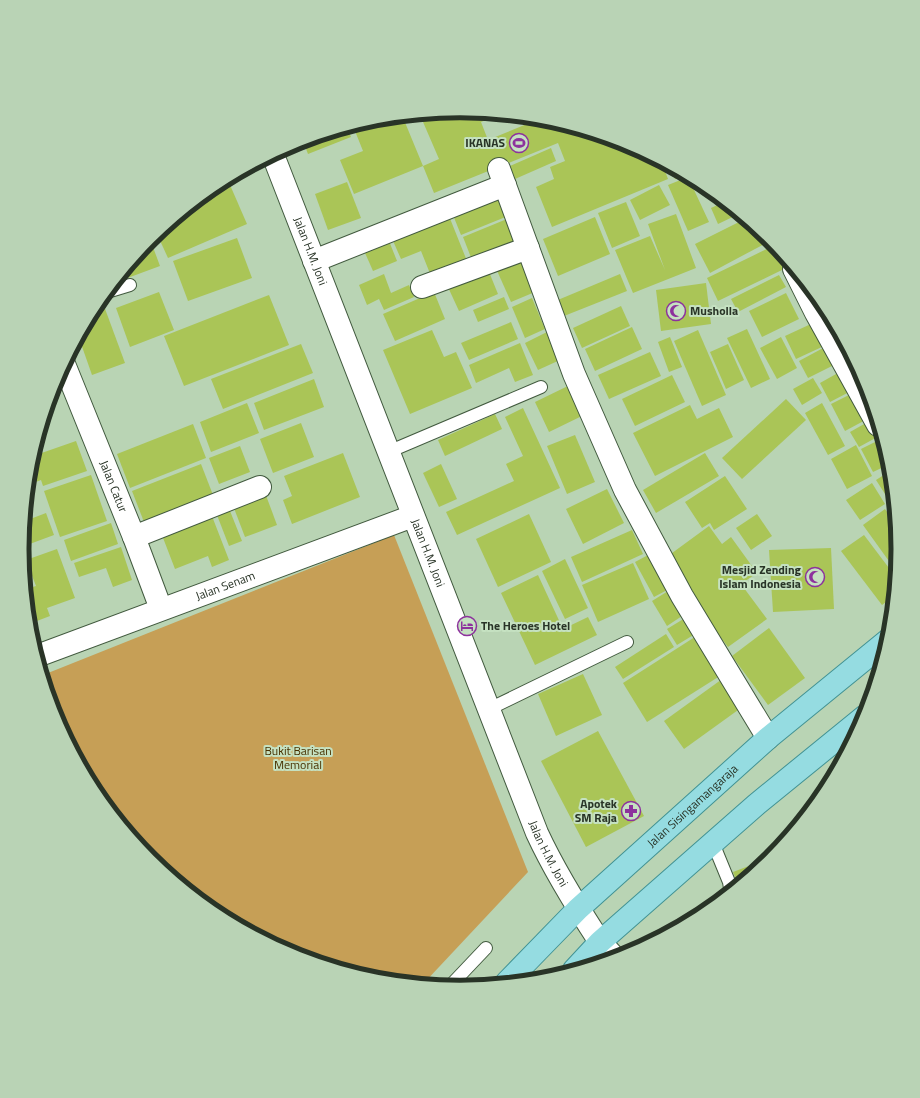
<svg xmlns="http://www.w3.org/2000/svg" width="920" height="1098" font-family="'Titillium Web',sans-serif">
<style>
.green{fill:#c69f56}
.building{fill:#aac557}
.lines{fill:none;stroke-linecap:round;stroke-linejoin:round}
.service-casing{stroke:#425a3f;stroke-width:14}
.minor-casing{stroke:#425a3f;stroke-width:24}
.tertiary-casing{stroke:#425a3f;stroke-width:24}
.primary-casing{stroke:#429293;stroke-width:24}
.service{stroke:#fff;stroke-width:12}
.minor{stroke:#fff;stroke-width:22}
.tertiary{stroke:#fff;stroke-width:22}
.primary{stroke:#95dce1;stroke-width:22}
.labels{text-anchor:middle;stroke-width:4;stroke-linejoin:round;paint-order:stroke}
.poi-label{font-size:12px;font-weight:bold;fill:#293427;stroke:#c5e1c1;text-anchor:end}
.street-label{font-size:12px;fill:#293427;stroke:#c5e1c1}
.park-label{font-size:12px;fill:#483101;stroke:#c5e1c1}
.rim{fill:none;stroke:#293427;stroke-width:5}
</style>
<rect width="100%" height="100%" fill="#b9d4b4"/>
<path class="green" d="M394,535L528,872L424,983L374,979L292,954L216,913L150,859L96,792L55,716L43,675Z"/>
<g class="building">
<path d="M460,111L495,114L496,116L481,122L488,140L539,119H546L628,144L662,163L668,179L552,227L536,187L554,179L550,167L565,161L558,143L434,193L423,166L439,159L420,115Z"/>
<path d="M415,115L404,120L423,166L354,194L340,160L363,151L353,126L375,119Z"/>
<path d="M347,128L351,137L308,154L303,141Z"/>
<path d="M551,148L556,161L515,179L510,166Z"/>
<path d="M670,167L685,175L675,179Z"/>
<path d="M688,177L709,222L688,231L668,185Z"/>
<path d="M347,182L361,218L328,230L315,194Z"/>
<path d="M230,185L247,224L168,258L157,234L201,198Z"/>
<path d="M659,185L670,205L640,220L630,200Z"/>
<path d="M498,191L508,216L461,235L451,210Z"/>
<path d="M626,202L640,236L612,248L598,213Z"/>
<path d="M724,202L739,214L718,224L711,208Z"/>
<path d="M447,211L467,261L431,276L421,251L401,259L390,234Z"/>
<path d="M676,214L696,268L633,293L615,250L650,236L665,270L648,224Z"/>
<path d="M514,216L524,239L472,260L463,237Z"/>
<path d="M595,217L610,254L558,276L543,239Z"/>
<path d="M745,219L764,234L768,242L710,273L695,244Z"/>
<path d="M387,236L397,261L373,271L362,246Z"/>
<path d="M237,238L252,278L188,301L173,261Z"/>
<path d="M150,239L160,266L114,283L148,242Z"/>
<path d="M773,246L784,269L718,301L707,278Z"/>
<path d="M518,254L535,292L511,302L494,264Z"/>
<path d="M487,267L498,294L459,311L447,285Z"/>
<path d="M384,274L391,293L409,285L414,297L384,310L379,299L367,305L359,285Z"/>
<path d="M620,274L627,291L559,318L553,302Z"/>
<path d="M779,275L786,287L738,312L731,299Z"/>
<path d="M706,283L711,324L661,331L656,290Z"/>
<path d="M159,292L174,330L130,347L116,308Z"/>
<path d="M434,292L445,319L395,341L383,314Z"/>
<path d="M786,293L799,319L762,337L749,311Z"/>
<path d="M269,295L289,345L184,386L164,336Z"/>
<path d="M504,297L509,309L478,322L473,310Z"/>
<path d="M532,298L545,329L525,338L512,307Z"/>
<path d="M104,306L125,363L92,375L79,338L93,310Z"/>
<path d="M621,306L630,326L582,348L573,328Z"/>
<path d="M511,322L518,339L469,360L461,343Z"/>
<path d="M813,323L824,346L796,359L785,336Z"/>
<path d="M632,327L642,349L595,371L585,349Z"/>
<path d="M747,329L770,379L751,388L727,338Z"/>
<path d="M432,330L444,357L456,352L472,388L410,414L383,350Z"/>
<path d="M698,330L726,395L702,406L674,341Z"/>
<path d="M547,332L560,360L538,370L525,343Z"/>
<path d="M670,337L682,367L669,372L658,342Z"/>
<path d="M781,337L797,368L777,379L760,348Z"/>
<path d="M520,343L533,375L515,382L509,368L476,383L469,365Z"/>
<path d="M301,344L313,373L223,409L211,379Z"/>
<path d="M728,344L744,380L726,389L710,352Z"/>
<path d="M825,347L834,365L808,378L799,361Z"/>
<path d="M650,352L661,376L609,399L598,375Z"/>
<path d="M845,369L855,389L830,402L820,383Z"/>
<path d="M672,375L685,402L635,426L622,399Z"/>
<path d="M813,378L822,393L802,405L793,389Z"/>
<path d="M314,379L324,407L264,430L254,403Z"/>
<path d="M570,385L584,415L549,432L535,402Z"/>
<path d="M857,391L871,417L845,431L831,404Z"/>
<path d="M786,399L806,420L742,479L722,458Z"/>
<path d="M247,403L259,433L211,452L200,422Z"/>
<path d="M822,403L845,446L828,455L805,413Z"/>
<path d="M690,405L697,419L719,408L733,437L655,476L633,433Z"/>
<path d="M523,408L560,488L457,535L446,512L514,481L506,464L523,456L505,417Z"/>
<path d="M46,414L50,424L41,428L43,423Z"/>
<path d="M495,414L502,429L445,456L438,440Z"/>
<path d="M873,419L881,435L859,447L850,432Z"/>
<path d="M301,423L314,457L273,473L260,439Z"/>
<path d="M193,424L206,458L130,488L117,454Z"/>
<path d="M575,435L595,482L567,494L547,446Z"/>
<path d="M881,439L890,464L873,472L861,449Z"/>
<path d="M76,441L87,471L43,486L41,480L28,485L30,463L33,456Z"/>
<path d="M856,445L872,476L847,489L831,459Z"/>
<path d="M240,446L250,472L219,484L209,458Z"/>
<path d="M343,453L360,497L292,524L283,500L292,496L284,476Z"/>
<path d="M705,453L719,476L656,513L643,490Z"/>
<path d="M201,464L213,495L144,522L132,491Z"/>
<path d="M441,464L457,499L439,507L423,473Z"/>
<path d="M890,471L891,481L894,508L876,480Z"/>
<path d="M91,475L107,521L60,537L44,491Z"/>
<path d="M725,476L747,509L714,530L710,523L702,528L685,502Z"/>
<path d="M872,483L885,504L860,520L846,500Z"/>
<path d="M607,489L624,523L583,544L566,509Z"/>
<path d="M264,490L277,525L245,537L232,503Z"/>
<path d="M228,506L242,541L229,546L215,510Z"/>
<path d="M885,509L895,523L898,549L897,559L891,564L863,525Z"/>
<path d="M210,511L229,560L212,567L208,556L175,569L160,530Z"/>
<path d="M46,513L54,535L27,545L30,553L23,556L22,549L25,521Z"/>
<path d="M529,514L551,562L498,587L476,539Z"/>
<path d="M757,514L772,536L751,550L736,528Z"/>
<path d="M111,523L118,544L71,561L64,540Z"/>
<path d="M709,526L722,544L731,537L757,573L741,584L767,619L728,647L715,630L668,556Z"/>
<path d="M632,530L643,554L582,582L571,557Z"/>
<path d="M864,535L895,576L893,597L882,605L841,551Z"/>
<path d="M121,547L132,580L113,587L106,568L79,577L74,563Z"/>
<path d="M831,548L834,609L773,612L769,550Z"/>
<path d="M57,549L75,598L47,608L50,616L29,624L26,589L36,586L26,560Z"/>
<path d="M650,554L669,589L654,597L635,562Z"/>
<path d="M565,559L588,608L565,619L542,571Z"/>
<path d="M633,563L649,599L598,622L582,585Z"/>
<path d="M538,575L563,629L588,617L597,635L535,665L501,593Z"/>
<path d="M673,588L688,612L667,626L652,601Z"/>
<path d="M690,615L700,631L677,645L667,629Z"/>
<path d="M769,628L805,678L768,705L732,656Z"/>
<path d="M666,634L674,647L623,679L615,667Z"/>
<path d="M698,635L723,674L647,722L623,683Z"/>
<path d="M583,674L602,715L556,736L538,694Z"/>
<path d="M725,677L745,705L684,749L664,721Z"/>
<path d="M598,731L644,816L586,847L541,761Z"/>
<path d="M754,864L756,870L738,885L733,872Z"/>
</g>
<g class="lines">
<g class="service-casing">
<g id="service">
<path d="M107,292L130,285"/>
<path d="M388,452L541,387"/>
<path d="M489,709L627,642"/>
<path d="M713,843L729,882L730,888L729,892"/>
<path d="M450,986L486,948"/>
</g>
</g>
<g class="minor-casing">
<g id="minor">
<path d="M499,169L574,374L625,490L682,596L768,738"/>
<path d="M314,261L505,185"/>
<path d="M794,269L816,313L878,425"/>
<path d="M422,287L528,248"/>
<path id="s1" d="M64,364L134,537L161,609"/>
<path d="M134,537L260,487"/>
<path id="s2" d="M37,656L413,516"/>
<path d="M600,942L615,958"/>
</g>
</g>
<g class="tertiary-casing">
<g id="tertiary">
<path id="s3" d="M273,155L537,833C555,872 577,907 600,942"/>
</g>
</g>
<g class="primary-casing">
<g id="primary">
<path d="M574,970L600,942L757,804L865,716"/>
<path id="s4" d="M507,982L578,909L768,738L888,640"/>
</g>
</g>
<use href="#service" class="service"/>
<use href="#minor" class="minor"/>
<use href="#tertiary" class="tertiary"/>
<use href="#primary" class="primary"/>
</g>
<defs>
<g id="stadium-ring" transform="scale(1)"><circle r="9.5" fill="#c5e1c1" stroke="#8d329d" stroke-width="1.5"/><path d="M0-5a6.5 5 0 1 0 0 10a6.5 5 0 1 0 0-10ZM-3.5-1.8h7v3.6h-7Z" fill="#8d329d"/></g>
<g id="mosque-ring" transform="scale(1)"><circle r="9.5" fill="#c5e1c1" stroke="#8d329d" stroke-width="1.5"/><path d="M3.5-4.9A6 6 0 1 0 3.5 4.9A5 5 0 1 1 3.5-4.9Z" fill="#8d329d"/></g>
<g id="hotel-ring" transform="scale(1)"><circle r="9.5" fill="#c5e1c1" stroke="#8d329d" stroke-width="1.5"/><path d="M-6-4.5h1.5V1H6V5H4.5V3h-9V5H-6ZM-4 0a1.8 1.8 0 1 1 3.6 0ZM.5 0V-2.5h3Q6-2.5 6 0Z" fill="#8d329d"/></g>
<g id="pharmacy-ring" transform="scale(1)"><circle r="9.5" fill="#c5e1c1" stroke="#8d329d" stroke-width="1.5"/><path d="M-2-6h4v4h4v4h-4v4h-4v-4h-4v-4h4Z" fill="#8d329d"/></g>
</defs>
<g fill-rule="evenodd">
<use href="#stadium-ring" x="519" y="143"/>
<use href="#mosque-ring" x="676" y="311"/>
<use href="#mosque-ring" x="815" y="577"/>
<use href="#hotel-ring" x="467" y="626"/>
<use href="#pharmacy-ring" x="631" y="811"/>
</g>
<g class="labels">
<g class="poi-label">
<text x="505" y="147">IKANAS</text>
<text x="690" y="315" text-anchor="start">Musholla</text>
<text x="801" y="574">Mesjid Zending<tspan x="801" dy="14">Islam Indonesia</tspan></text>
<text x="481" y="630" text-anchor="start">The Heroes Hotel</text>
<text x="617" y="808">Apotek<tspan x="617" dy="14">SM Raja</tspan></text>
</g>
<g class="street-label">
<text dy="4" stroke="none"><textPath href="#s3" startOffset="103">Jalan H.M. Joni</textPath></text>
<text dy="4" stroke="none"><textPath href="#s1" startOffset="132">Jalan Catur</textPath></text>
<text dy="4" stroke="none"><textPath href="#s3" startOffset="427">Jalan H.M. Joni</textPath></text>
<text dy="4" stroke="none"><textPath href="#s2" startOffset="201">Jalan Senam</textPath></text>
<text dy="4" stroke="none"><textPath href="#s4" startOffset="256">Jalan Sisingamangaraja</textPath></text>
<text dy="4" stroke="none"><textPath href="#s3" startOffset="751">Jalan H.M. Joni</textPath></text>
</g>
<g class="park-label">
<text x="298" y="755">Bukit Barisan<tspan x="298" dy="14">Memorial</tspan></text>
</g>
</g>
<path d="M0 0H920V1098H0ZM29 549a431 431 0 1 1 862 0a431 431 0 1 1-862 0Z" fill="#b9d3b5" fill-rule="evenodd"/>
<path class="rim" d="M29 549a431 431 0 1 1 862 0a431 431 0 1 1-862 0Z"/>
</svg>
